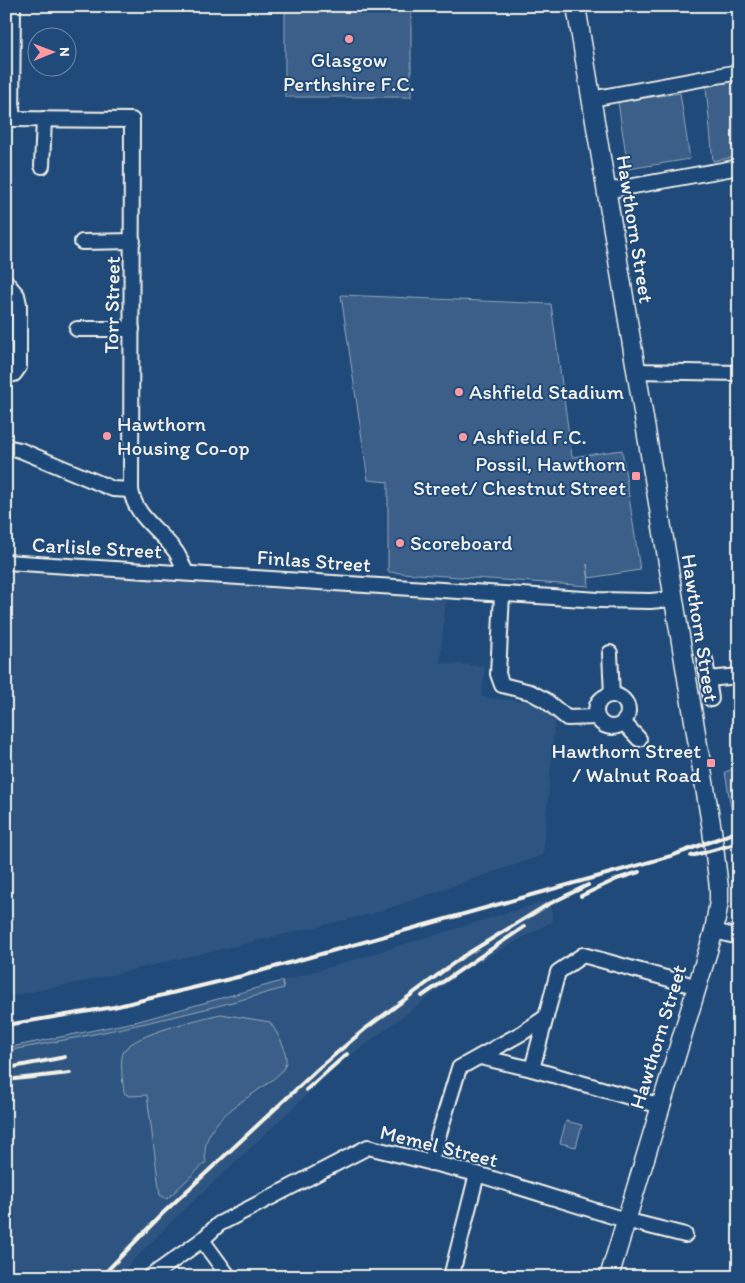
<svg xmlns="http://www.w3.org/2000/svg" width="745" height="1283" font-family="Itim,sans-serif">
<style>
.built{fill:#2d5581}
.green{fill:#3a5f88;stroke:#97a8b8}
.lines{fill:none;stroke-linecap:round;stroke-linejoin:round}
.minor-casing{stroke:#f4f1e8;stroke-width:18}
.major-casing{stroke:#f4f1e8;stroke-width:21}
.minor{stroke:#1f4a7a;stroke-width:14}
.major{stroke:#1f4a7a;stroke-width:18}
.rail{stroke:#f4f1e8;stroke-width:4}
.poi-dot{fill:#ff9aa2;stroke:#1f4a7a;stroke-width:2}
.labels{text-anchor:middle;stroke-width:4;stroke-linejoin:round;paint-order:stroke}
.poi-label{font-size:21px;fill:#f4f1e8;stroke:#1f4a7a;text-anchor:start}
.street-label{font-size:21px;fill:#f4f1e8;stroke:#1f4a7a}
</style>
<rect width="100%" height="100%" fill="#1f4a7a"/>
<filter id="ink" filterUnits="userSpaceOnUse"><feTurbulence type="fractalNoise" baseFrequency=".02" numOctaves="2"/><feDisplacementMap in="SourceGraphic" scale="10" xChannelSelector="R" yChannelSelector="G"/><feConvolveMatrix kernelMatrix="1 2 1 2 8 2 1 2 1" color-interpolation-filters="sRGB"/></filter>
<g filter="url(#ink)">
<g class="built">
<path d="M6,562L282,580L446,599L440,663L485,666L482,697L532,702L555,719L543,855L375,913L72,984L6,997Z"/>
<path d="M550,900L553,921L468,968L342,1062L170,1223L117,1277H6V1048L139,1021L303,975Z"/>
</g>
<g class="green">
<rect x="285" y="6" width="126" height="91"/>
<path d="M739,80V156L713,161L706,87Z"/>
<path d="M680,93L690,159L628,169L618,102Z"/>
<path d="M341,295L551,304L572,457L622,450L640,570L589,578L587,564L589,586L388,572V482L368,480Z"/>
<path d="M739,767V810L732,814L725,772Z"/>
<path d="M282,981L284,988C193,1014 100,1034 6,1051V1048L139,1021Z"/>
<path d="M221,1014L270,1022C277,1033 286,1046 286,1060C287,1087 194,1109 206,1162L167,1199L160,1195L147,1095L129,1096L124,1093C123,1083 119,1059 124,1051C131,1035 203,1018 221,1014Z"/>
<path d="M566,1121L582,1125L576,1147L560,1143Z"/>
</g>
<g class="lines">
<g class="minor-casing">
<g id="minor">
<path d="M591,99L739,72"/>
<path d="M6,119L132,120L131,490C135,517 160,530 176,552C180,558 183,566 186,573"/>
<path d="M12,119L13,6"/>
<path d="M42,166L44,119"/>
<path d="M606,191L739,167"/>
<path d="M82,242L133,241"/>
<path d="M6,282L17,295L19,304V367L14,374L6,375"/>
<path d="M77,329H132"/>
<path d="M635,371L739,373"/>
<path d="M6,447L20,450L113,489L131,490"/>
<path d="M6,562L599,600L650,601L673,599"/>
<path d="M502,594L498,674L502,685L530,692L545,700L567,718L597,717"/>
<path d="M610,653L612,695"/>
<path d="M705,659L711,699"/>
<path d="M708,679L739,676"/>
<circle cx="612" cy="711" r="16"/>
<path d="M623,722L639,739"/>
<path d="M714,931L739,937"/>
<path d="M480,1057L532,1069L661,1106"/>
<path d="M532,1069L558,972L583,955L698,987"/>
<path d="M430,1163L459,1068L522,1033L546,1017"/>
<path d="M202,1240L229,1277"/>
<path d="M150,1277L202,1240L219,1224L368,1147L477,1174L625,1220L685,1235"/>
<path d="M451,1277L477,1174"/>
</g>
</g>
<g class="major-casing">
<path id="major" d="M576,6L712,830L719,888V901L714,931L609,1277"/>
</g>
<use href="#minor" class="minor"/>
<use href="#major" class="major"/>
<g class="rail">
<path d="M691,856L739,843"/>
<path d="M581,896L617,879L639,872"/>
<path d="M422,996L524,927"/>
<path d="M6,1025L114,1007L242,976L671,856L739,831"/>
<path d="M8,1068L65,1057"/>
<path d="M6,1080L70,1073"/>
<path d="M306,1090L347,1054"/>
<path d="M101,1277L162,1214L318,1069L365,1029L462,957L547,905L588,885"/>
</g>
</g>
</g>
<g class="poi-dot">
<circle cx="349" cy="39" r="5"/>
<circle cx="459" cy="392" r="5"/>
<circle cx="107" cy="436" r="5"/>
<circle cx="463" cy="437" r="5"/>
<rect x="631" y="471" width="10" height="10" rx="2.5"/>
<circle cx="400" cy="543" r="5"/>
<rect x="706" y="758" width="10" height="10" rx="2.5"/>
</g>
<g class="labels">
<g class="poi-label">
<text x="349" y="67" text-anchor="middle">Glasgow<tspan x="349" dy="24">Perthshire F.C.</tspan></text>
<text x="469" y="399">Ashfield Stadium</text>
<text x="117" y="431">Hawthorn<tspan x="117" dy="24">Housing Co-op</tspan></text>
<text x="473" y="444">Ashfield F.C.</text>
<text x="626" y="471" text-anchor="end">Possil, Hawthorn<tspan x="626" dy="24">Street/ Chestnut Street</tspan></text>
<text x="410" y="550">Scoreboard</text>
<text x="701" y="758" text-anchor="end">Hawthorn Street<tspan x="701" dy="24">/ Walnut Road</tspan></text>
</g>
<g class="street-label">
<text transform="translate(635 229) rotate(81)" y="7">Hawthorn Street</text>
<text transform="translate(112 305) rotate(-89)" y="7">Torr Street</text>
<text transform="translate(97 548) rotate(3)" y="7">Carlisle Street</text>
<text transform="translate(314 561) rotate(4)" y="7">Finlas Street</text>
<text transform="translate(700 628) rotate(81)" y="7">Hawthorn Street</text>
<text transform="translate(658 1037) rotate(-73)" y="7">Hawthorn Street</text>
<text transform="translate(439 1146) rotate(14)" y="7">Memel Street</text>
</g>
</g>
<rect width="745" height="1283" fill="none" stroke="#1f4a7a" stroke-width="25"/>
<rect x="12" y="12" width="720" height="1258" fill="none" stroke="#f4f1e8" stroke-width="2" filter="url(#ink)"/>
<g transform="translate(52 52) rotate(89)"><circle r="24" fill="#1f4a7a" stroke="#748da6"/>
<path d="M0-4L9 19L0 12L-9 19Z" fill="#ff9aa2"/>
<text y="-8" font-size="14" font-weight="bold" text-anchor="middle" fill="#f4f1e8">N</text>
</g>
</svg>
